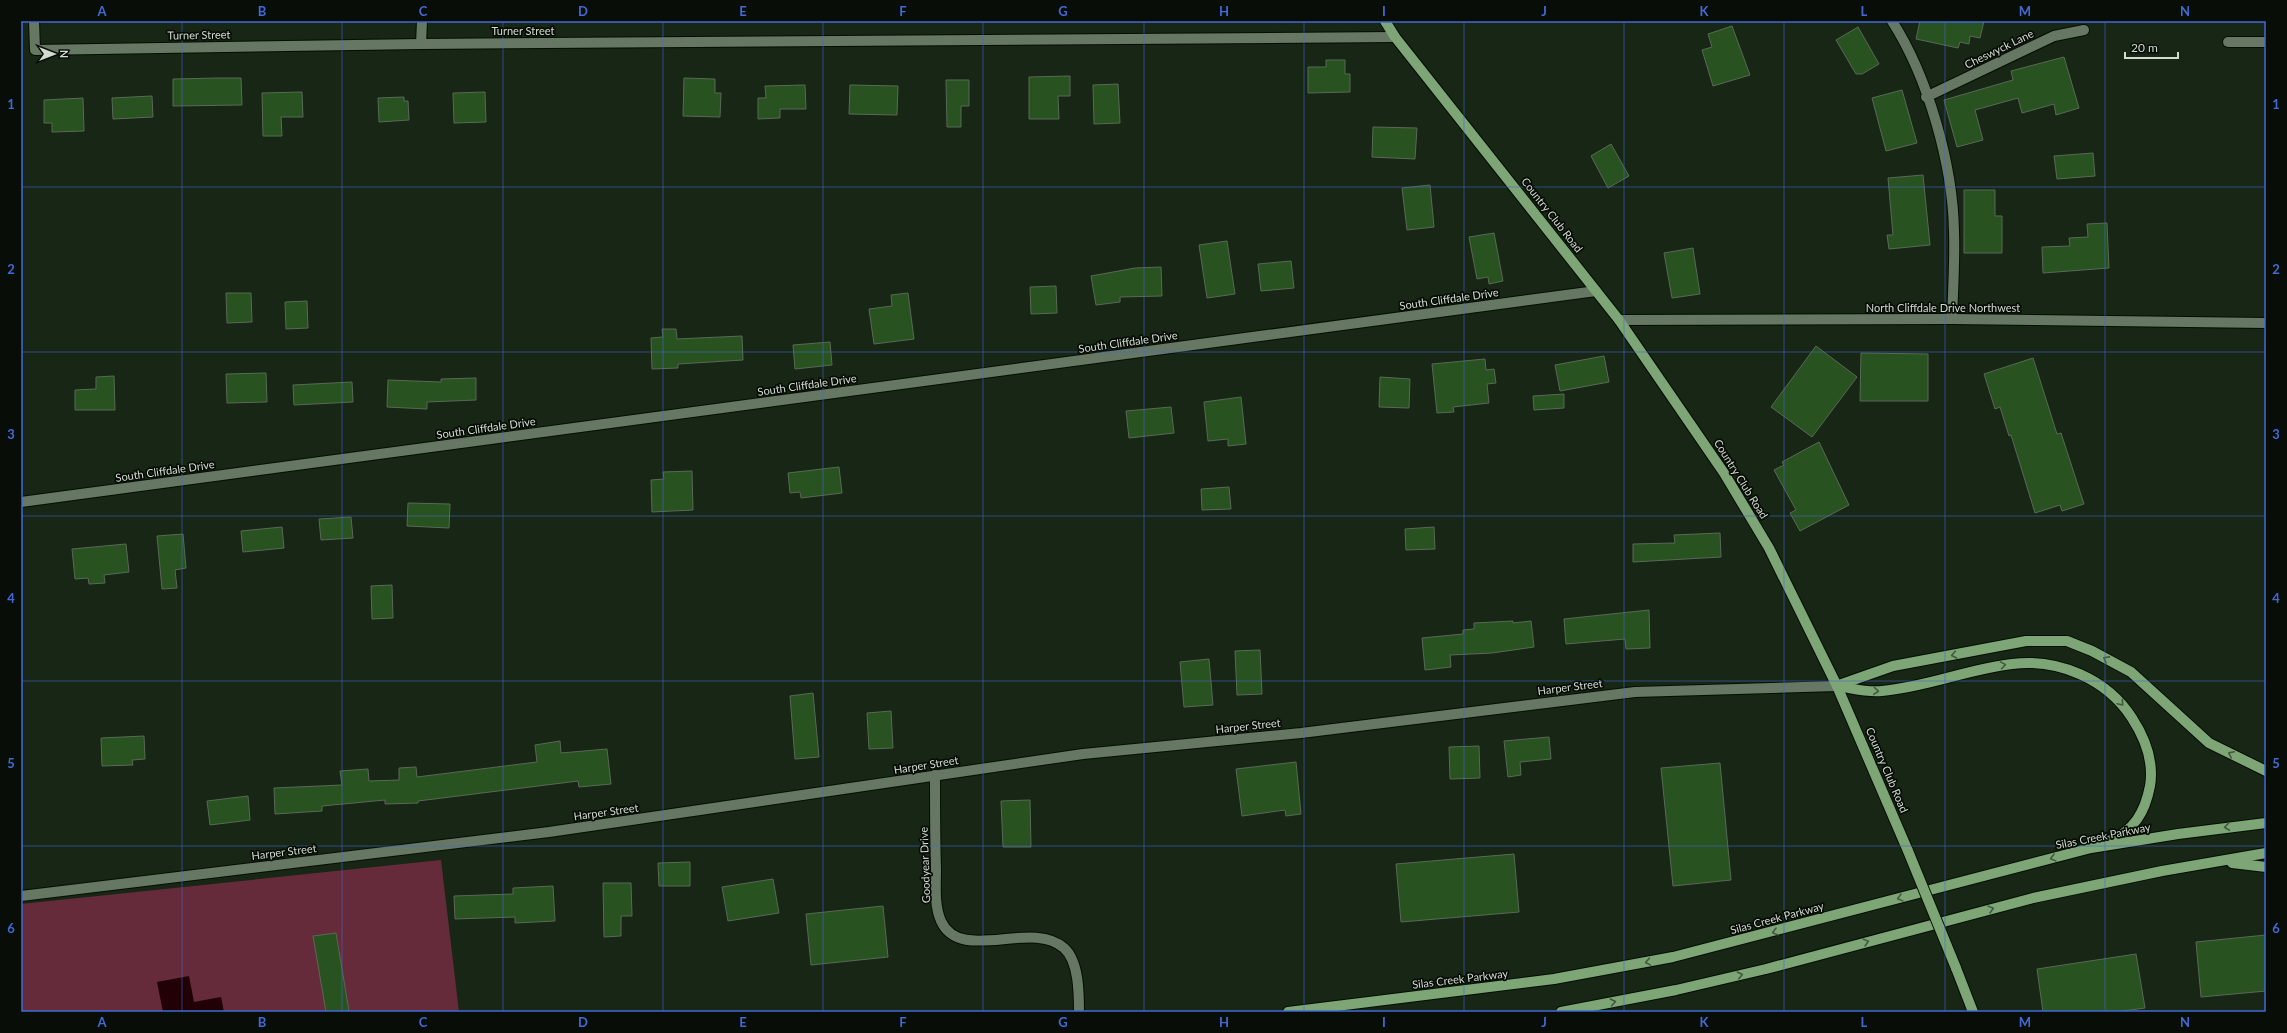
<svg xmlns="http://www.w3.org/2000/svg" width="2287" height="1033" font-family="Lato,sans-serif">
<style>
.green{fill:#652b3a}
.water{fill:#210006}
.building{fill:#285220;stroke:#596956}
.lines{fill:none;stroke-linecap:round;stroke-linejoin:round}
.minor-casing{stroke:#040f02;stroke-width:12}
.primary-casing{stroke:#040f02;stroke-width:12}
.minor{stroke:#667763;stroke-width:10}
.primary{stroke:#7da576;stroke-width:10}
.primary-bridge-casing{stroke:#040f02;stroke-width:12;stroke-linecap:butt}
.primary-bridge{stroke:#7da576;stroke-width:10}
.oneway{stroke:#425a3e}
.grid{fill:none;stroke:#416ad6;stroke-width:1;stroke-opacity:0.55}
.labels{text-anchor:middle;stroke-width:3.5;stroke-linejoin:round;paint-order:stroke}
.street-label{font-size:11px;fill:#d1dbd0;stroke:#080e07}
.neatline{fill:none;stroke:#416ad6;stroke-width:1.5}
.grid-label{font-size:13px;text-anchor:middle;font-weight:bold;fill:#416ad6}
</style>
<rect width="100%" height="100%" fill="#182616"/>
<path class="green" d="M441,860L459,1012H21V904Z"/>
<path class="water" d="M189,976L194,1002L221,997L224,1012H163L157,982Z"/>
<g class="building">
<path d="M1920,21H1984L1980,38L1970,36L1969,44L1960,42L1958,48L1916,39Z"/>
<path d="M1732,26L1750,75L1713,86L1702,50L1712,47L1708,34Z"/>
<path d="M1858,27L1879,64L1862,74H1856L1836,40Z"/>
<path d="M2064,57L2079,108L2056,115L2054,104L2022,113L2018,98L1975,110L1983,140L1957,147L1944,100L2013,80L2011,71Z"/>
<path d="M1326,60H1345V74H1350V92L1308,93V67H1326Z"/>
<path d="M1070,76V96H1058L1059,119H1029V77Z"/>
<path d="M218,78H241L242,105L173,106V79Z"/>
<path d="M684,78L715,79V93H721L720,117L683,116Z"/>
<path d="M946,80H969V106H961V127H947Z"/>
<path d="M1118,84L1120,123L1094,124L1093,85Z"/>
<path d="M805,85L806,109H780V118L758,119V98H766L765,86Z"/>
<path d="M850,85L898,86L897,115L849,114Z"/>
<path d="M1902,90L1917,143L1886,151L1872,98Z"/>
<path d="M302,92L303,117H281L282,136H263L262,93Z"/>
<path d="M485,92L486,122L454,123L453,93Z"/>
<path d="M152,96L153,117L113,119L112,98Z"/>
<path d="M404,97V101H408L409,120L379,122L378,98Z"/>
<path d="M83,98L84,131L52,132V123H44V100Z"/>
<path d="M1373,127L1417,128L1415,159L1372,157Z"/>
<path d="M1611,144L1629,176L1608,188L1591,156Z"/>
<path d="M2093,153L2095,176L2057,179L2054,156Z"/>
<path d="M1923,175L1930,245L1889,249L1887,235H1893L1888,178Z"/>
<path d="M1430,185L1434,227L1407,230L1402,188Z"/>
<path d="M1964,190H1995V216H2002V253H1964Z"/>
<path d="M2107,223L2109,268L2043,273L2042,247L2070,246L2069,238L2088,237L2087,224Z"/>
<path d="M1494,233L1503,281L1489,284L1488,277L1477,279L1469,237Z"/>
<path d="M1227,241L1235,294L1207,298L1199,245Z"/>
<path d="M1693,248L1700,294L1672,298L1664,253Z"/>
<path d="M1291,261L1294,288L1261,291L1258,264Z"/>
<path d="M1161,267L1162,296L1120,297V302L1096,305L1091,276L1135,268Z"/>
<path d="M1056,286L1057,313L1031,314L1030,287Z"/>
<path d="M226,293H251L252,322L227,323Z"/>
<path d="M908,293L914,339L874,344L869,309L892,306L891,295Z"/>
<path d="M307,301L308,328L286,329L285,302Z"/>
<path d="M662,329H676L677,339L742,336L743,360L678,364V368L652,369L651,338L663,337Z"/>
<path d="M830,342L832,365L795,369L793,345Z"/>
<path d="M1816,346L1857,377L1812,437L1771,407Z"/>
<path d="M1861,353L1928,354V401H1860Z"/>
<path d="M1604,356L1609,382L1560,391L1555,365Z"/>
<path d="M2033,358L2057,434L2061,433L2084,504L2062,511L2060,505L2035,513L2011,435L2009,436L2000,407L1995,409L1984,374Z"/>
<path d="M1485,359L1486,370L1494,369L1496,383L1487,384L1489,403L1453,407L1454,412L1437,413L1432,364Z"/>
<path d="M266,373L267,402L227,403L226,374Z"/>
<path d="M114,376L115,410H75V390L96,389V377Z"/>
<path d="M1380,377L1410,379L1409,408L1379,407Z"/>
<path d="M476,378V400L427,402V409L387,407L388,380L441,382V379Z"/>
<path d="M352,382L353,402L294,405L293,385Z"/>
<path d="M1564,394V408L1534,410L1533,396Z"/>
<path d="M1241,397L1246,444L1228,446V439L1208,441L1204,402Z"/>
<path d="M1171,407L1174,433L1129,438L1126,411Z"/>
<path d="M1819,442L1849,505L1800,531L1790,513L1796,510L1774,470L1784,465L1782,462Z"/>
<path d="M839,467L842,493L801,498L800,492L790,493L788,473Z"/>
<path d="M692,471L693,510L652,512L651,480L664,479L663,472Z"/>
<path d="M1229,487L1231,509L1202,510L1201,489Z"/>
<path d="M408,503L450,504L449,528L407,526Z"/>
<path d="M351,517L353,538L321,540L319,519Z"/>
<path d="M282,527L284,548L243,552L241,531Z"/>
<path d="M1434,527L1435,549L1406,550L1405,529Z"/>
<path d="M1720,533L1721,557L1633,562V544L1675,543L1674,535Z"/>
<path d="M183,534L186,568L175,570L177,588L162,589L157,536Z"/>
<path d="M126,544L129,572L104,575L105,583L89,584L88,578L75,579L72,549Z"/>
<path d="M392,585L393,618L372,619L371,586Z"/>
<path d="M1649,610L1650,648L1626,649L1625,639L1566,644L1564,619Z"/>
<path d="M1513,621V623L1531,621L1534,647L1492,653L1450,655L1451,667L1425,670L1422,638L1463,634V630L1474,629V623Z"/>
<path d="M1260,650L1262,694L1237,695L1235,651Z"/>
<path d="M1209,659L1213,705L1184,707L1180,662Z"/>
<path d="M813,693L819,757L795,759L790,696Z"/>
<path d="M891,711L893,748L869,749L867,713Z"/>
<path d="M144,736L145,759L132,760L133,765L102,766L101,738Z"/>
<path d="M1549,737L1551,759L1520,762L1521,775L1508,777L1504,741Z"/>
<path d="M560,741L561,753L607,749L611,784L579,787L578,781L418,801V803L385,804V800L322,806V811L275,814L274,788L342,785L340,771L368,769L369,781L399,780V768L416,767L417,777L537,762L535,745Z"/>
<path d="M1479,746L1480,778L1450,779L1449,747Z"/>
<path d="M1296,762L1301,814L1286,816L1285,810L1242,816L1236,769Z"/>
<path d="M1720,763L1731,880L1673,886L1661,768Z"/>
<path d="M248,796L250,820L210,825L207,801Z"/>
<path d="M1030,800L1031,847H1003L1001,801Z"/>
<path d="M1514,854L1519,912L1401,922L1396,864Z"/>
<path d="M690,862V886H659L658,863Z"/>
<path d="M773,879L779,913L728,921L722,887Z"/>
<path d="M603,883H631L632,916H621V936L604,937Z"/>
<path d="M553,886L555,921L515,923V917L455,919L454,896L513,894V888Z"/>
<path d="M883,906L888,957L811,965L806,914Z"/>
<path d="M336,933L349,1011L326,1012L313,936Z"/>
<path d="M2266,935V991L2201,997L2196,942Z"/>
<path d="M2136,954L2145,1008L2116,1012H2043L2037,969Z"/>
</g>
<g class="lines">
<g class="minor-casing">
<g id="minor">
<path d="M34,21L35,50L421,44L1395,37"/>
<path d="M1892,21C1928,77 1953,165 1954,232C1955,261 1953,290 1952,319"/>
<path d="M2228,42H2266"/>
<path d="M421,44L422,21"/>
<path d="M1926,97L2054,36L2084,30"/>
<path d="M1619,320L1952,319L2266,323"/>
<path d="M21,502L1596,291"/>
<path d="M935,775C935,806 935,838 936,869C936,885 934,906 941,921C960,964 1031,919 1064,948C1079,961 1079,994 1079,1012"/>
<path d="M21,896L549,832L1083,754L1301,733L1635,692L1837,686"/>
</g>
</g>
<g class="primary-casing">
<g id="primary">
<path d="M1385,21L1395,37L1619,320L1724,473L1769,548L1837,686L1908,851"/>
<path d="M1839,685L1893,666L2026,641H2067L2092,651L2131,672L2209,743L2266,771"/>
<path d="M1837,686C1851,688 1868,693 1882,691C1927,687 1968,669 2012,664C2058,658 2107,679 2132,718C2145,738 2154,762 2150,786C2145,812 2134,831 2109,841"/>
<path d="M2232,863L2266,867"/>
<path d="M1956,968L1973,1012"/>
<path d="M1288,1012L1554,979L1673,957L2091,848L2178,834L2266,823"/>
<path d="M1561,1012L1676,990L1766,969L2033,898L2162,871L2266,853"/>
</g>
</g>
<use href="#minor" class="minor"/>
<use href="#primary" class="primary"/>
<g class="primary-bridge-casing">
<path id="primary-bridge" d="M1908,851L1956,968"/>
</g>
<use href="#primary-bridge" class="primary-bridge"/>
</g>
<defs><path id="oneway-chevron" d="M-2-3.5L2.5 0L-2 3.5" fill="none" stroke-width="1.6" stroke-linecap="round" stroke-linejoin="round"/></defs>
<g class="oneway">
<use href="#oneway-chevron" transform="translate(1954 655) rotate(169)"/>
<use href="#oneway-chevron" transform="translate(2106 659) rotate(-151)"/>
<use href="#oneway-chevron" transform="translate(2003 665) rotate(-9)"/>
<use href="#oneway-chevron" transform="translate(1876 691) rotate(5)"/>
<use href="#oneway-chevron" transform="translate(2121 703) rotate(50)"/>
<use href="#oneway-chevron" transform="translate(2231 754) rotate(-154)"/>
<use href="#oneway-chevron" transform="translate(2227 827) rotate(173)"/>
<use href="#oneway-chevron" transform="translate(2053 858) rotate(165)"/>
<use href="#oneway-chevron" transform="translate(1900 898) rotate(165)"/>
<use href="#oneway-chevron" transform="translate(1991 909) rotate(-15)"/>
<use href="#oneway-chevron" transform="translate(1775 932) rotate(165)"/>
<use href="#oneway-chevron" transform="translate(1866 942) rotate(-15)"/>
<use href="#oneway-chevron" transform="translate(1648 962) rotate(170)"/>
<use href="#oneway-chevron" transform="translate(1740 975) rotate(-13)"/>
<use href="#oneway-chevron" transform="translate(1613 1002) rotate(-11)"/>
</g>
<path class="grid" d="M182,21V1012M342,21V1012M503,21V1012M663,21V1012M823,21V1012M983,21V1012M1144,21V1012M1304,21V1012M1464,21V1012M1624,21V1012M1784,21V1012M1945,21V1012M2105,21V1012M21,187H2266M21,352H2266M21,516H2266M21,681H2266M21,846H2266"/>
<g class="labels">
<g class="street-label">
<text x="523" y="35">Turner Street</text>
<text transform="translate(199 35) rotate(-1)" y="4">Turner Street</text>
<text transform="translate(1999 49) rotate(-26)" y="4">Cheswyck Lane</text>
<text transform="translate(1552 215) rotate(52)" y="4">Country Club Road</text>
<text transform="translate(1449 299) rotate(-8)" y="4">South Cliffdale Drive</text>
<text x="1943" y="312">North Cliffdale Drive Northwest</text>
<text transform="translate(1128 342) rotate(-8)" y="4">South Cliffdale Drive</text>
<text transform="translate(807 385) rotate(-8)" y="4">South Cliffdale Drive</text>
<text transform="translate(486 428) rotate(-8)" y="4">South Cliffdale Drive</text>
<text transform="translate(165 471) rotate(-8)" y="4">South Cliffdale Drive</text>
<text transform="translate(1741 479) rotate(58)" y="4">Country Club Road</text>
<text transform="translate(1570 687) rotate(-7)" y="4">Harper Street</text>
<text transform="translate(1248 726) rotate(-6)" y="4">Harper Street</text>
<text transform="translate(926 765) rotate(-9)" y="4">Harper Street</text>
<text transform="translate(1887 770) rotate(67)" y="4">Country Club Road</text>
<text transform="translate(606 812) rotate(-8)" y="4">Harper Street</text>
<text transform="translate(2103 836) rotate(-11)" y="4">Silas Creek Parkway</text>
<text transform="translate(284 852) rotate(-7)" y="4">Harper Street</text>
<text transform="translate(925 865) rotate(-92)" y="4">Goodyear Drive</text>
<text transform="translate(1777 918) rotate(-15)" y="4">Silas Creek Parkway</text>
<text transform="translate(1460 979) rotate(-7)" y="4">Silas Creek Parkway</text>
</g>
</g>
<rect width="2287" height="1033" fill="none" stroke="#080e07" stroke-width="44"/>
<g transform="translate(54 54) rotate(90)" stroke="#080e07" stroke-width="3" paint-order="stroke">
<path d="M0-3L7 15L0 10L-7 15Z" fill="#d1dbd0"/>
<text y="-6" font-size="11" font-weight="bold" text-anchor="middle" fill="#d1dbd0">N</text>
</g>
<path d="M2125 52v6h53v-6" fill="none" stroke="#d1dbd0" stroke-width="2"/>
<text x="2131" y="52" font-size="12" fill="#d1dbd0" stroke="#080e07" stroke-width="3" paint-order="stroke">20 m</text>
<rect x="22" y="22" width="2243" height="989" class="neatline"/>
<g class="grid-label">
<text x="102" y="16">A</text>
<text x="262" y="16">B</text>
<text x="423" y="16">C</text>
<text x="583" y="16">D</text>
<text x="743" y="16">E</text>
<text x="903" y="16">F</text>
<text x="1063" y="16">G</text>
<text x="1224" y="16">H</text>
<text x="1384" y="16">I</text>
<text x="1544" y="16">J</text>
<text x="1704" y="16">K</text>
<text x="1864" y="16">L</text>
<text x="2025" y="16">M</text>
<text x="2185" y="16">N</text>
<text x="11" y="109">1</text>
<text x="2276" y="109">1</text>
<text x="11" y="274">2</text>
<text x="2276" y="274">2</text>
<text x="11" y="439">3</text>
<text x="2276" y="439">3</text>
<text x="11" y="603">4</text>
<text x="2276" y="603">4</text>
<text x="11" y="768">5</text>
<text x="2276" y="768">5</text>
<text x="11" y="933">6</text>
<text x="2276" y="933">6</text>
<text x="102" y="1027">A</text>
<text x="262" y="1027">B</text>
<text x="423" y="1027">C</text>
<text x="583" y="1027">D</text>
<text x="743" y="1027">E</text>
<text x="903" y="1027">F</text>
<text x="1063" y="1027">G</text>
<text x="1224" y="1027">H</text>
<text x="1384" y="1027">I</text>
<text x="1544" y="1027">J</text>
<text x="1704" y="1027">K</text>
<text x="1864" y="1027">L</text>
<text x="2025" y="1027">M</text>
<text x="2185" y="1027">N</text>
</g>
</svg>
